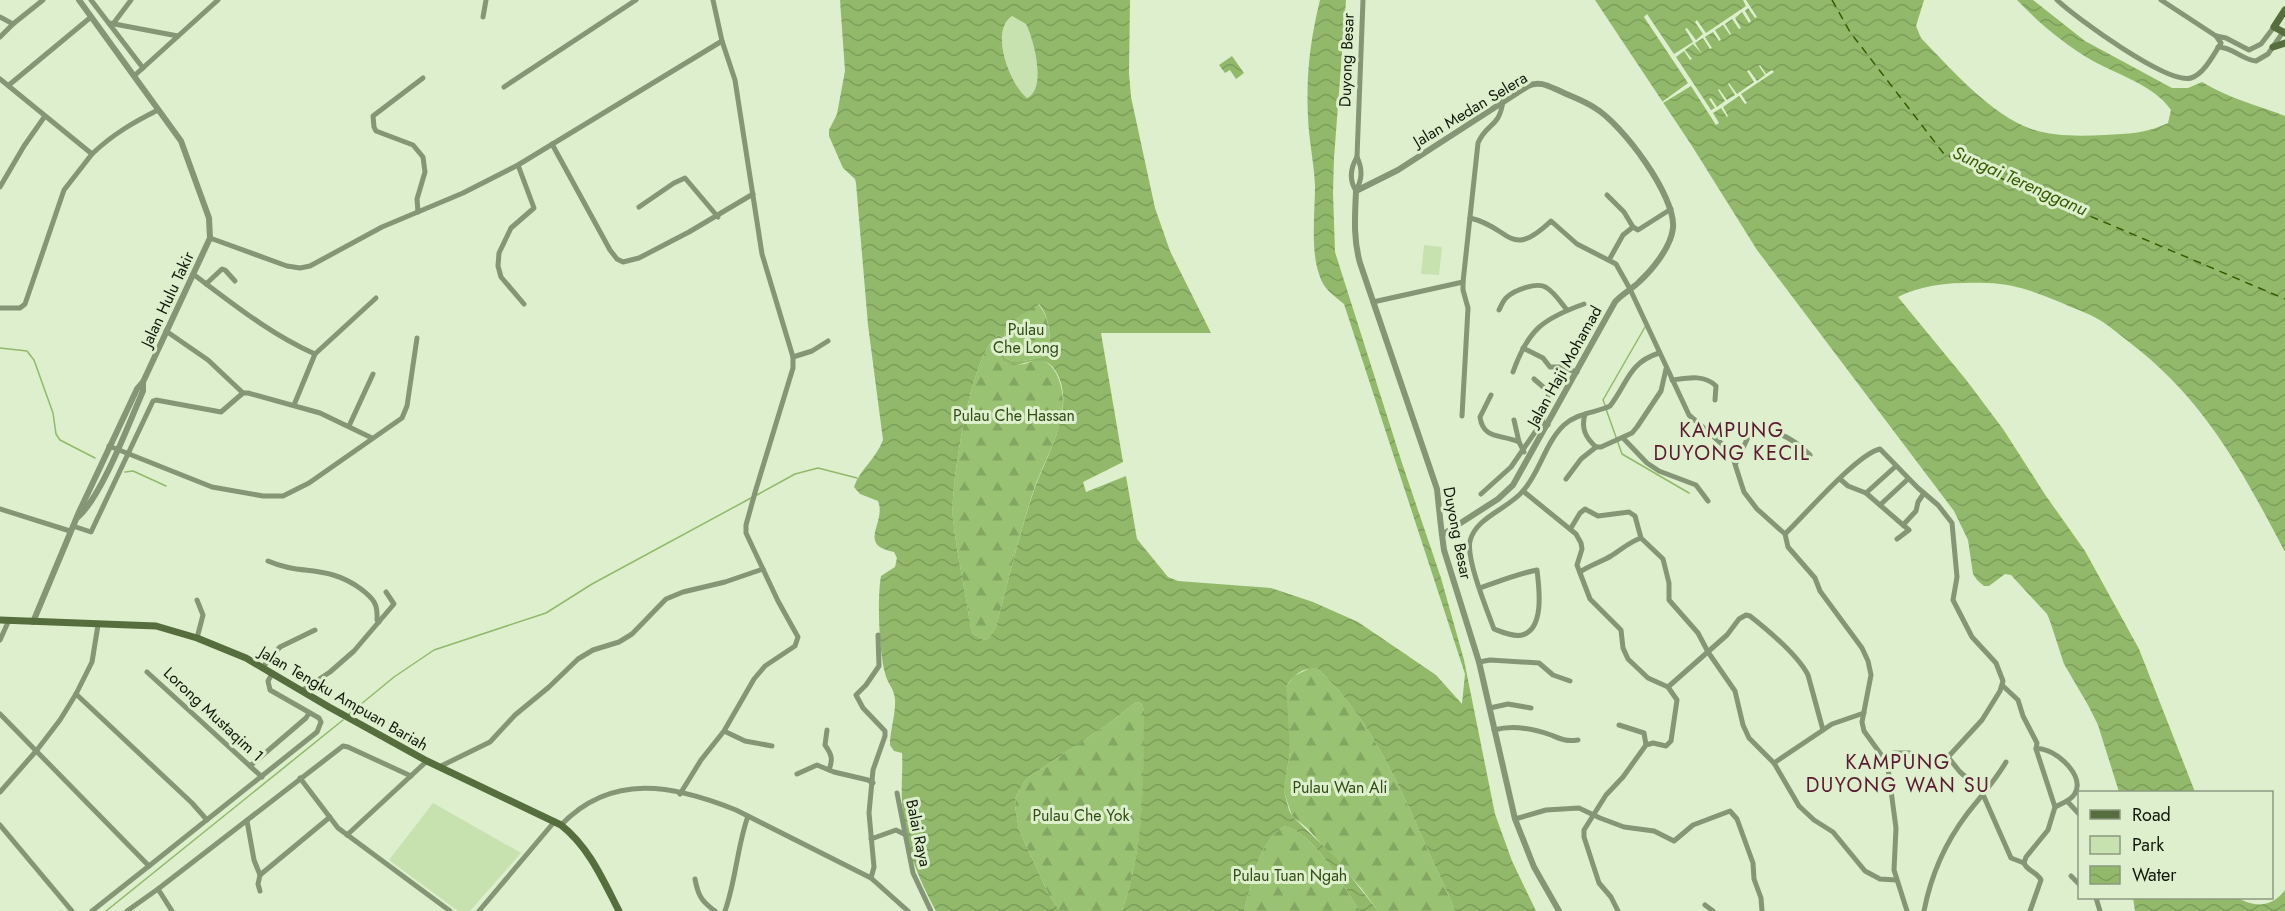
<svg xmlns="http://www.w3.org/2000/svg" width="2285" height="911" font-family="Jost,sans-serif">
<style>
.green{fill:#c7e2af}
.forest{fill:url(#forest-firs)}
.water{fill:url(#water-waves);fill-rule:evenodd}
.pier{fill:#ddefcd}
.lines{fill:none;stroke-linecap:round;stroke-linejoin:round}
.stream{stroke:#91b969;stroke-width:1.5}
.ferry{stroke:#385b00;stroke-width:1.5;stroke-dasharray:8 6;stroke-linecap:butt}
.minor{stroke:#849675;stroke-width:5}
.tertiary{stroke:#849675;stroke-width:6}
.secondary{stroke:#566e3d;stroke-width:7}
.labels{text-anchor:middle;stroke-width:6;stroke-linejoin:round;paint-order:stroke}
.street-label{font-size:16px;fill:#12180c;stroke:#ddefcd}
.park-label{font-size:16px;fill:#314b12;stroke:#ddefcd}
.water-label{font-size:18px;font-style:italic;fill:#385b00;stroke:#ddefcd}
.quarter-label{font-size:20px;letter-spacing:1.5px;fill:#5b1932;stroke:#ddefcd}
</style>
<defs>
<pattern id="forest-firs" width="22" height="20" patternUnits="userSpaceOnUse" patternTransform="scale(1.5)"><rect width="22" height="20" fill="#99c272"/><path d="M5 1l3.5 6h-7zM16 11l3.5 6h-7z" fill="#83a662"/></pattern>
<pattern id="water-waves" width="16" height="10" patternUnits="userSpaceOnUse" patternTransform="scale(1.5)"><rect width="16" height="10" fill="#91b969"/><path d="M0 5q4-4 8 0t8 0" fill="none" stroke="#7c9e5a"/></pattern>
</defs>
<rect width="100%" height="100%" fill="#ddefcd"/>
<g class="green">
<path d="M1012,16L1026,24C1034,40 1047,89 1027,98C1010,85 989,31 1012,16Z"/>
<path d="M1424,245L1442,247L1439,275L1421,274Z"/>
<path d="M433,803L521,853L470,911H458L389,860Z"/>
</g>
<g class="forest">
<path d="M1038,304C1049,315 1054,343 1045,356C1032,359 997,371 1003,344C1005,338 1004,330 1007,325C1012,320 1031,309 1038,304Z"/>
<path d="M999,335L1003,337L999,349L1006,363C1011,363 1019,365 1024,364C1032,362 1037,356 1046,362C1058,369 1063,389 1063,402C1062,433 1044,461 1034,489C1019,535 1008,581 996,627L989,638L984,640L973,634L971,629C966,593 957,556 953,519C950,488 971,348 999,335Z"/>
<path d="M1310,668H1317C1369,716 1399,784 1427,848C1436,869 1447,889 1455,911H1378L1361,888L1307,828L1292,816L1287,801L1284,791L1290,751L1285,695L1286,687L1294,676Z"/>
<path d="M1136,702L1141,703L1144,711C1144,778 1145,847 1122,911H1060L1049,895L1019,830L1015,806L1016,796L1026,779L1108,724Z"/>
<path d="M1284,826C1314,832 1343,886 1360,911H1244C1253,880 1256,846 1284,826Z"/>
</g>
<g class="water">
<path d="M840,0H1130L1129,73L1131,97L1155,208L1170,251L1211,333H1101L1123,462L1083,482L1086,492L1126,476L1137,539L1168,577L1178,581L1271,588L1313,602L1358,622L1436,675L1462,704L1465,674L1344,304C1334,296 1324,289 1320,277C1310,251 1315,214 1315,186C1314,163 1309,141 1308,118C1306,75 1310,41 1320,0H1346L1334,158L1333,192L1335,252L1402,463L1441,578L1464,660L1495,814L1512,861L1536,911H1455C1447,889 1436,869 1427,848C1399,784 1369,716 1317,668C1303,667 1293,675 1286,687L1290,751L1284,791L1289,810L1292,816L1336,858L1378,911H1360C1343,886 1314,832 1284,826C1256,846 1253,880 1244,911H1122C1145,847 1143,778 1144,711L1141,703L1136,702L1108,724L1026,779L1016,796L1015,806L1019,830L1049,895L1060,911H936C917,876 903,841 902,800C901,784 903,768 902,753L894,751L890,745C890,730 896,714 895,699C894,688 887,683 885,673C879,651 877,598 881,576L895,567L897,558L894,552C856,545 887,523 878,501L860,494L854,487C860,469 876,459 883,440L868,325L856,183L855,179L843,168L829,136V130L837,114L845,71ZM1012,16L1026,24C1034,40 1047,89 1027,98C1010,85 989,31 1012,16ZM1039,304C1049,315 1054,343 1045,356C1032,359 997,371 1003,344C1005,338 1004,330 1007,325C1012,320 1032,309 1039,304ZM999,335L1003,337L999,353C1012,385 1044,336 1060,380C1065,394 1064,412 1059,426C1053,448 1042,468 1034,490C1019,535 1008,581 996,627L989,638L984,640L973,634L971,629C966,593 957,556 953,519C950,488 971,348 999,335Z"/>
<path d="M1595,0H1924L1916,26L1921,38C1951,69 1990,114 2031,129C2054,137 2081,136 2105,135C2127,134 2148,133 2168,123L2171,110C2154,85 2118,75 2093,61C2064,44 2040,24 2017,0H2033L2085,41L2172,88H2188L2202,82C2228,98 2257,105 2285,116V552C2242,470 2204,399 2129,342C2120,335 2112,328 2103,322C2091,314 2075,309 2062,303C2035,292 2016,284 1987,283C1958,282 1925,283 1898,297L1967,381L2003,429L2046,496L2085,551L2139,649L2195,792H2119L2098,725L2088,705L2064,664L2050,621L2047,614L2011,575L2005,574L1989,586H1984L1977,580L1973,574L1968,540L1954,511L1757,250L1692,146Z"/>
<path d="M1232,56L1244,73L1236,79L1230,70L1225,73L1219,65Z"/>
<path d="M2285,890V911H2135L2133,898H2238C2256,908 2272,907 2285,890Z"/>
</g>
<path class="pier" d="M1743,0H1746L1757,17L1755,18L1748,8L1745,11L1751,21L1749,23L1742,12L1735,18L1741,28L1739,29L1732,19L1725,24L1731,34L1730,35L1723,25L1715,30L1721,40L1719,41L1713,32L1705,37L1712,48L1710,49L1703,38L1695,43L1702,54L1693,44L1685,50L1692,59L1690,60L1684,51L1676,57L1711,110L1715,108L1709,99L1711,98L1717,107L1725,101L1718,90L1719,89L1727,100L1735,95L1728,84L1729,83L1737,94L1754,82L1747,71L1749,70L1757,81L1765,75L1759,66L1760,65L1766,74L1772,70L1774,72L1741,94L1747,103L1745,104L1739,96L1723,107L1728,116L1727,117L1721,108L1713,113L1719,123L1716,125L1691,86L1663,103L1662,102L1688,83L1644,17L1647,14L1674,54L1693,42L1685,29L1687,28L1696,40L1703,34L1695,22L1697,20L1706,33L1746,6Z"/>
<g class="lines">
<g class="stream">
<path d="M0,348L27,351L34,360L53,413L56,434L60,440L95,458"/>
<path d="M1605,405L1603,400L1645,327"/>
<path d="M1606,409L1622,454L1689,493"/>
<path d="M125,472L133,471L166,486"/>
<path d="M755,496L795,474L818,468L857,478"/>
<path d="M349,714L394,677L434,650L546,613L592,584L751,498"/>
<path d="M106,911L343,720"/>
</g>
<path class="ferry" d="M1832,0L1850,32L1944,154L2285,299"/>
<g class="minor">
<path d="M91,0L143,68"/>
<path d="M2057,0C2076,18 2168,85 2191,78C2204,74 2214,54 2221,43L2216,36"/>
<path d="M2161,0L2216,36L2226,38L2249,50L2261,44L2274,27"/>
<path d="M0,17L13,24L0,37"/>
<path d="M483,17L486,0"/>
<path d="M109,23L178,36"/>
<path d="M13,24L43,0"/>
<path d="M113,24L131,0"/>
<path d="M2218,47C2233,47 2242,60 2256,61L2268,54L2283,32"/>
<path d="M134,76L218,0"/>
<path d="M0,79L92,154C113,134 134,122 158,110"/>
<path d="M9,85L91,17"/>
<path d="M504,87L636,0"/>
<path d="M552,144L610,250L617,259L623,262L639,258L689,232L753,194"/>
<path d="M518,165L534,208L511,228L499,253L498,266L501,277L524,304"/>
<path d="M0,187L24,146L45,116"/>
<path d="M1356,191C1349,180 1350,169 1357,157L1363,0"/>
<path d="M1356,191C1362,179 1363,170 1357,157"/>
<path d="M1607,195L1624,212L1633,227L1638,230L1671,209"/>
<path d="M639,207L674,183L685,178L718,217"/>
<path d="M418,212L417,199L425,172L423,157L413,145L376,131L374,127L373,116L423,78"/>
<path d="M1470,218C1511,227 1509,261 1551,221L1577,244L1616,264L1630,289L1689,415L1731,452L1744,492L1757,509L1785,534L1788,547L1815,578L1820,591L1862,648L1868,661L1871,675L1862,722L1864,731L1885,760L1888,768L1896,828L1894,870L1907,911"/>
<path d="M210,238L287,266L300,268L310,266L382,227L463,193L518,165L722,41"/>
<path d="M1609,260L1623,235L1633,227"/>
<path d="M193,274C232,303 270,334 315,354"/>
<path d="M206,284L222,269L225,270L235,281"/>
<path d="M1373,302L1463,282L1478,143C1487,122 1499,129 1503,101"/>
<path d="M0,308H20L25,304L64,190L92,154"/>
<path d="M1499,310C1501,306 1503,301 1506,298C1514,290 1538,281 1547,288C1555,293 1561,303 1567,310"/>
<path d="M166,331L208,360L243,393"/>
<path d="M1523,348L1543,358L1550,367H1559L1577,372"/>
<path d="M793,357L812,351L828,341"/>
<path d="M1513,372C1528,330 1542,319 1584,304"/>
<path d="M1534,379L1549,392L1542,422"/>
<path d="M1672,380C1687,378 1704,374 1716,386L1715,400"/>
<path d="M1491,395L1480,417C1483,440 1502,434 1519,442L1524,452"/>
<path d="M294,405L315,354L376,298"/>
<path d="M1585,414C1581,428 1585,437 1596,447H1601L1632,433L1637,427L1661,391L1666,369"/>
<path d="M1462,416L1468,308L1463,290V282"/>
<path d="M1514,420L1519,442"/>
<path d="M349,426L373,374"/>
<path d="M1623,438L1647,463L1659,471L1696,485L1708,501"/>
<path d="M109,446L212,487L263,496H283L309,483L402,418L407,406L417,338"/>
<path d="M1736,463L1749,435L1756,428C1778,430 1795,440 1810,455"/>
<path d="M1566,479L1581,459L1596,447"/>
<path d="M1840,479L1848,486L1866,493L1903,525L1916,511L1918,502L1924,493"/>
<path d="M1523,491L1576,534L1581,543L1582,549L1577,565L1590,599L1621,630L1623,648L1628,659L1648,678L1668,687L1677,700L1671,741L1666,746L1653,743L1646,745L1623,777L1606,795L1584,830V837L1599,883L1611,897L1618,911"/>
<path d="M1866,493L1896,466"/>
<path d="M1481,494L1511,467L1542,422L1548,425"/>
<path d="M1880,505L1908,479"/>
<path d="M0,509L70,531"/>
<path d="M73,526L91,532L153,401L156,400L221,412L243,393H248L320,413L372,438"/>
<path d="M1571,528L1580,513L1585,509L1598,516L1629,512L1635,516L1641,538L1663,559L1669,583V600L1698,633L1708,652L1735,691L1743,725L1749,738L1774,763L1799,806L1814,820L1833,832L1865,871L1880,879L1896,880"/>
<path d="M1785,534C1805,515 1857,454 1880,449L1918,488L1938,505L1952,523L1957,577L1953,600L1972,637L1996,663L2003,681L2000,691L1982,720L1948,757L1939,763H1933L1910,753H1894L1885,760"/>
<path d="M1897,539L1909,530L1903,525"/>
<path d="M268,561C302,576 327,564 361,589C374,599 378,604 377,620L379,622"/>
<path d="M1580,572C1590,565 1601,562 1611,556C1621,550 1629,542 1641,538"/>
<path d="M1480,588C1500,581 1517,574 1537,570C1539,587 1545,629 1522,635C1513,637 1502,632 1494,629C1487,610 1466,559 1470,541C1476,517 1508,509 1523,491C1540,472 1545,443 1564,425C1577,413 1595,413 1610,406C1628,383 1628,363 1659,353"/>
<path d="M197,638L203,615L197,600"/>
<path d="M0,640L9,620"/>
<path d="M1479,662L1490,660L1539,663L1553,675L1570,681"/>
<path d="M262,668L280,647L315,630"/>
<path d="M147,672L262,777"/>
<path d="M2003,686L2018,700L2023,716L2037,743L2036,749L2055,807L2067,801L2080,815"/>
<path d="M1668,687L1727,635L1739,619L1746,615L1750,616C1769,631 1797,654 1808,675L1823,730"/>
<path d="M301,691L330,672L354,651L394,604L386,592"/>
<path d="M76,694L192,803L207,820"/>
<path d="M1490,708L1508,704L1531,708"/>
<path d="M0,714L149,866L92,911"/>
<path d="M1619,725L1644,733L1646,745"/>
<path d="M827,730L825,745C832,755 833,759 829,770"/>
<path d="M1494,730C1512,725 1534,729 1551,735C1561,739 1566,742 1578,740"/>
<path d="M724,731L745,741L772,746"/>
<path d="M2036,749C2053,745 2097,783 2067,801"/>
<path d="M1948,757L1960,772L1981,790L2011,858L2024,863C2027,871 2037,872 2041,880L2030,911"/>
<path d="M1774,763L1832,724L1864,713"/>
<path d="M250,766L306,718L309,713"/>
<path d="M439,767L490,742L515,715L549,687L578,659L593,650L619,642L632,634L666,599L683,592L725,582L763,569"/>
<path d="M797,774L817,765L834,772L868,780L873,783"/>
<path d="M300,778L338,828L450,911"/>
<path d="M0,792L37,750L60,720L76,694L92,662L98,625"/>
<path d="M897,793L913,873L931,911"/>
<path d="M680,794L701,760L724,731L754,679L765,666L795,646L798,637L778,601L746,533V525L756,489L793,368V357L762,254L735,80L722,41L713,0"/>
<path d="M1515,819L1546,810L1579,808L1600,818L1624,827L1654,831L1674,841L1693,825L1730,811L1737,819L1753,863L1754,879L1761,898L1762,911"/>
<path d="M247,821L254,860L260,875"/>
<path d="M0,825L72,911"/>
<path d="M561,825C612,772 674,785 736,810L871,878L908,911"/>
<path d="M347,835L427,761"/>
<path d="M871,839L896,830L904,834"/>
<path d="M2024,863L2026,857L2048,830L2055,807"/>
<path d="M149,866L317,732L321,722L319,718L270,690L268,681L272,674"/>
<path d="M2071,876L2080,885"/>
<path d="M871,878L874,867L869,813L873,770L885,736V731L863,708L856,695L866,685L879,666L878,635"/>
<path d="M695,879C698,895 701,901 715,911"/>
<path d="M158,889L343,746L348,747L411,776"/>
<path d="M260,891L258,884L260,875L330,817"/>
<path d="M2096,898L2100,911"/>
<path d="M1705,905L1713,911"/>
<path d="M127,911L158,889L172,911"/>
<path d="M479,911L555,821"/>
<path d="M725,911C736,880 737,847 748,816"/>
<path d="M1924,911C1931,875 1945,843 1967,814C1981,796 1995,781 2006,762"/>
</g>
<g class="tertiary">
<path d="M78,517C102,496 129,423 143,391V382"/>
<path d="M1442,535L1498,499L1513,485L1615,302C1622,294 1632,289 1639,282C1653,269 1671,247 1673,228C1676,196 1622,124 1595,108C1585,101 1573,97 1562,92C1550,87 1540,80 1528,86L1398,170L1356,191C1355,216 1353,238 1360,263L1437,489C1439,509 1441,529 1444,550L1479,662L1515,819L1534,867L1559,911"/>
<path d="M33,622L79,512L137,389L143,382L210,238L209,218L181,141L79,0"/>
</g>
<g class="secondary">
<path d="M2285,10L2274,27L2285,33"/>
<path d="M2273,47L2285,43"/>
<path d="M0,620L156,626L197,638L246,658L329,707L427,761L561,825C589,847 603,880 619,911"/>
</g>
</g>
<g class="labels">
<g class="street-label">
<text transform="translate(1346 60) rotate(-88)" y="6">Duyong Besar</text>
<text transform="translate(1470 109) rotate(-31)" y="6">Jalan Medan Selera</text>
<text transform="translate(167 299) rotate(-65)" y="6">Jalan Hulu Takir</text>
<text transform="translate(1564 366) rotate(-61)" y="6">Jalan Haji Mohamad</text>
<text transform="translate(1458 533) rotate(79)" y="6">Duyong Besar</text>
<text transform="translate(344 698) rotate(30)" y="6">Jalan Tengku Ampuan Bariah</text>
<text transform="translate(214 714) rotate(43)" y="6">Lorong Mustaqim 1</text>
<text transform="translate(919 833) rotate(78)" y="6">Balai Raya</text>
</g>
<g class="park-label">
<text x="1026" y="335">Pulau<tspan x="1026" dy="18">Che Long</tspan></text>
<text x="1014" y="421">Pulau Che Hassan</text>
<text x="1340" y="793">Pulau Wan Ali</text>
<text x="1081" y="821">Pulau Che Yok</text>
<text x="1290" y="881">Pulau Tuan Ngah</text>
</g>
<g class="water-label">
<text transform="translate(2020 181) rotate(24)" y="6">Sungai Terengganu</text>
</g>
<g class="quarter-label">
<text x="1732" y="437">KAMPUNG<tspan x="1732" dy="23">DUYONG KECIL</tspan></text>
<text x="1898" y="769">KAMPUNG<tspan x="1898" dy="23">DUYONG WAN SU</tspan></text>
</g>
</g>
<rect x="2078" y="791" width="195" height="108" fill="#ddefcd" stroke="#8c9980" stroke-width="1.5"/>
<rect x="2090" y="810" width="30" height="9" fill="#566e3d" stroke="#8c9980" stroke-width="1.5"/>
<text x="2132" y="821" font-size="18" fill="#12180c">Road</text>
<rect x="2090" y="836" width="30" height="18" fill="#c7e2af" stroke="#8c9980" stroke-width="1.5"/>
<text x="2132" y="851" font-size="18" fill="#12180c">Park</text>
<rect x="2090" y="866" width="30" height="18" fill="url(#water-waves)" stroke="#8c9980" stroke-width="1.5"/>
<text x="2132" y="881" font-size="18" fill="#12180c">Water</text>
</svg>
